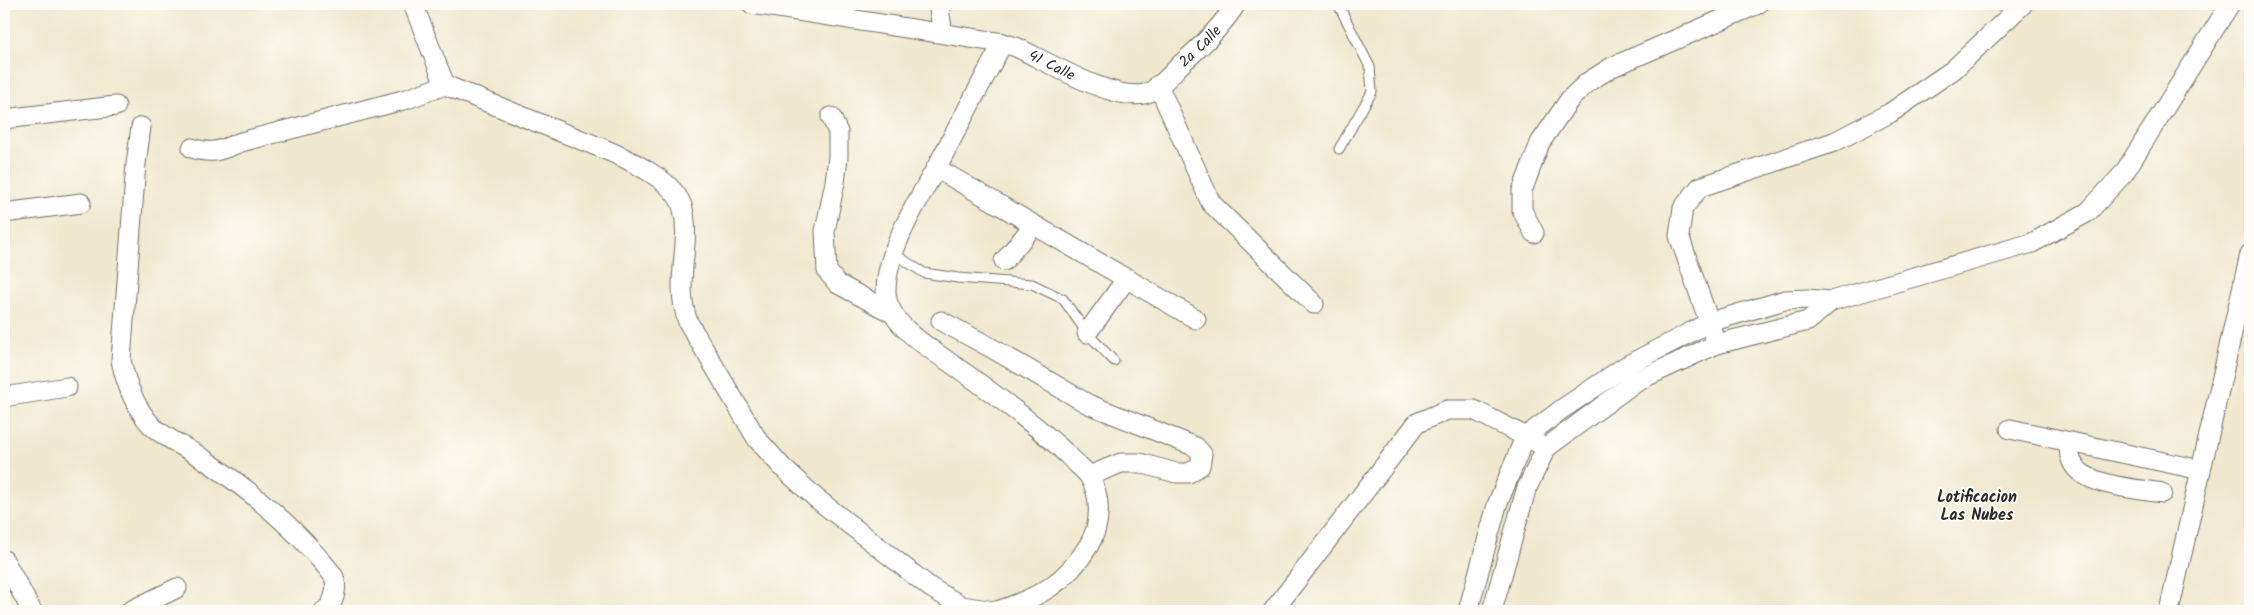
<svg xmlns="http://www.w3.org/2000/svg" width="2254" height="615" font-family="Kalam,sans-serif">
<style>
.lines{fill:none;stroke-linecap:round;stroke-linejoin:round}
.lane-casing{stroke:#706d64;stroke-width:11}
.street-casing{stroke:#706d64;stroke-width:21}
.lane{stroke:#fff;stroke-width:9}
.street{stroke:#fff;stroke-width:19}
.labels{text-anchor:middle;stroke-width:4;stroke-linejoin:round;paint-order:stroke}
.street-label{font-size:15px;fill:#2b2b2b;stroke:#fdfcf7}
.neighbourhood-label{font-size:16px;font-weight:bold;fill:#2b2b2b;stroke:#fdfcf7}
</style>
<rect width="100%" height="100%" fill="#fdfcf7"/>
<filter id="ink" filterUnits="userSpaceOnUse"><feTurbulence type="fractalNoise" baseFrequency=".02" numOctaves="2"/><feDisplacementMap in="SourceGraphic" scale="10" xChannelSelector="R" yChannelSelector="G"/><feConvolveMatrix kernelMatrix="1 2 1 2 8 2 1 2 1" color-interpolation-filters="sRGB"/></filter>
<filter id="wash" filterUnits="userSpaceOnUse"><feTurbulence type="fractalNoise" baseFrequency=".0096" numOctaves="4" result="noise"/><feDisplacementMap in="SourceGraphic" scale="20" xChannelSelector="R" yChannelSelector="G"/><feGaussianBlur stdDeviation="1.12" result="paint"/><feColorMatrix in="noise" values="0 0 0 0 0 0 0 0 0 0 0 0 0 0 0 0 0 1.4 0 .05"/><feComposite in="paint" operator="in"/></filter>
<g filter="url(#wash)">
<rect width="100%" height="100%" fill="#f0e8ce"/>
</g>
<g filter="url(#ink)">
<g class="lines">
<g class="lane-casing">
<g id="lane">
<path d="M1338,4L1370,67L1372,92L1339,149"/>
<path d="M893,253L924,273L958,278L1032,284L1063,299L1087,333L1114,361"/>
</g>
</g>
<g class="street-casing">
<g id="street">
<path d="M413,4L445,85"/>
<path id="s1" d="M752,4L1003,43L1016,47C1046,61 1112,101 1144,94C1158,91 1172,73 1182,63C1202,46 1222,26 1236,4"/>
<path d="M938,4L943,33"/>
<path d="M1158,85L1211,203L1314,304"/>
<path d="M831,117L838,132V157L835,182L825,231L827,271L838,284L892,313"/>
<path d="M4,119L116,106"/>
<path d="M141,127L136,164L121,360C126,384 134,406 151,425C161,436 191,450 205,460C245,487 285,519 317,556C322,562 330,570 334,577C338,588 334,605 324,611"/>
<path d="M192,148C213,155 221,150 241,142L407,99L445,85C484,101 522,116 561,132C591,144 623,155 651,173C664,181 679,193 683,209C692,246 673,281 688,322L757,439L783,468L817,499L931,588L962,606L994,611"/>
<path d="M936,168L1196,319"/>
<path d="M4,213L81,203"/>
<path d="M1534,233L1522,210V191L1540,143L1570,99L1588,82L1612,67L1758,4"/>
<path d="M1004,261L1034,225"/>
<path d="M941,321L988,346L1088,404L1196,447L1202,454L1200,466L1189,473H1176L1140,463H1121L1089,476"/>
<path d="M1087,333L1127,278"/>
<path d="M1717,344L1679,236L1683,208L1700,187L1834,142L1890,113L1953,70L2023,4"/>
<path d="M4,397L67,387"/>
<path d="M2010,429L2201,470"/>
<path d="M2069,442C2069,451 2069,460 2076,468C2091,486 2139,489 2162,493"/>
<path d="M4,560L32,611"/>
<path d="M130,611L177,588"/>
<path d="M997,611C1038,598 1066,583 1089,545C1101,524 1102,497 1089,476C1084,469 1074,462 1068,455C1032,421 992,392 952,364C929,348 886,323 886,291C886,250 919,199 939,163C960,123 981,83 1003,43"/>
<path d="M1273,611L1417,423L1447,410H1474L1536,442"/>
<path d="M1468,611L1497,505L1525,437L1562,409L1626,366L1710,322L1785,300L1807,299L1831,301L2032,243L2088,212L2124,173L2230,4"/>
<path d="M1492,611L1526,490L1546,448L1635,382L1717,344L1808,321L1831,301"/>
<path d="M2169,611L2250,254"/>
</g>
</g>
<use href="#lane" class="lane"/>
<use href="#street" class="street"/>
</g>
</g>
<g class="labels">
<g class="street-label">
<text dy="5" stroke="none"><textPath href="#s1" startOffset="480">2a Calle</textPath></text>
<text dy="5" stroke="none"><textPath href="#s1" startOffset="308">41 Calle</textPath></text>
</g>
<g class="neighbourhood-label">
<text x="1977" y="502">Lotificacion<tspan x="1977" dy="18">Las Nubes</tspan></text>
</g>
</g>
<rect width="2254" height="615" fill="none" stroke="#fdfcf7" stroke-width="20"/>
</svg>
